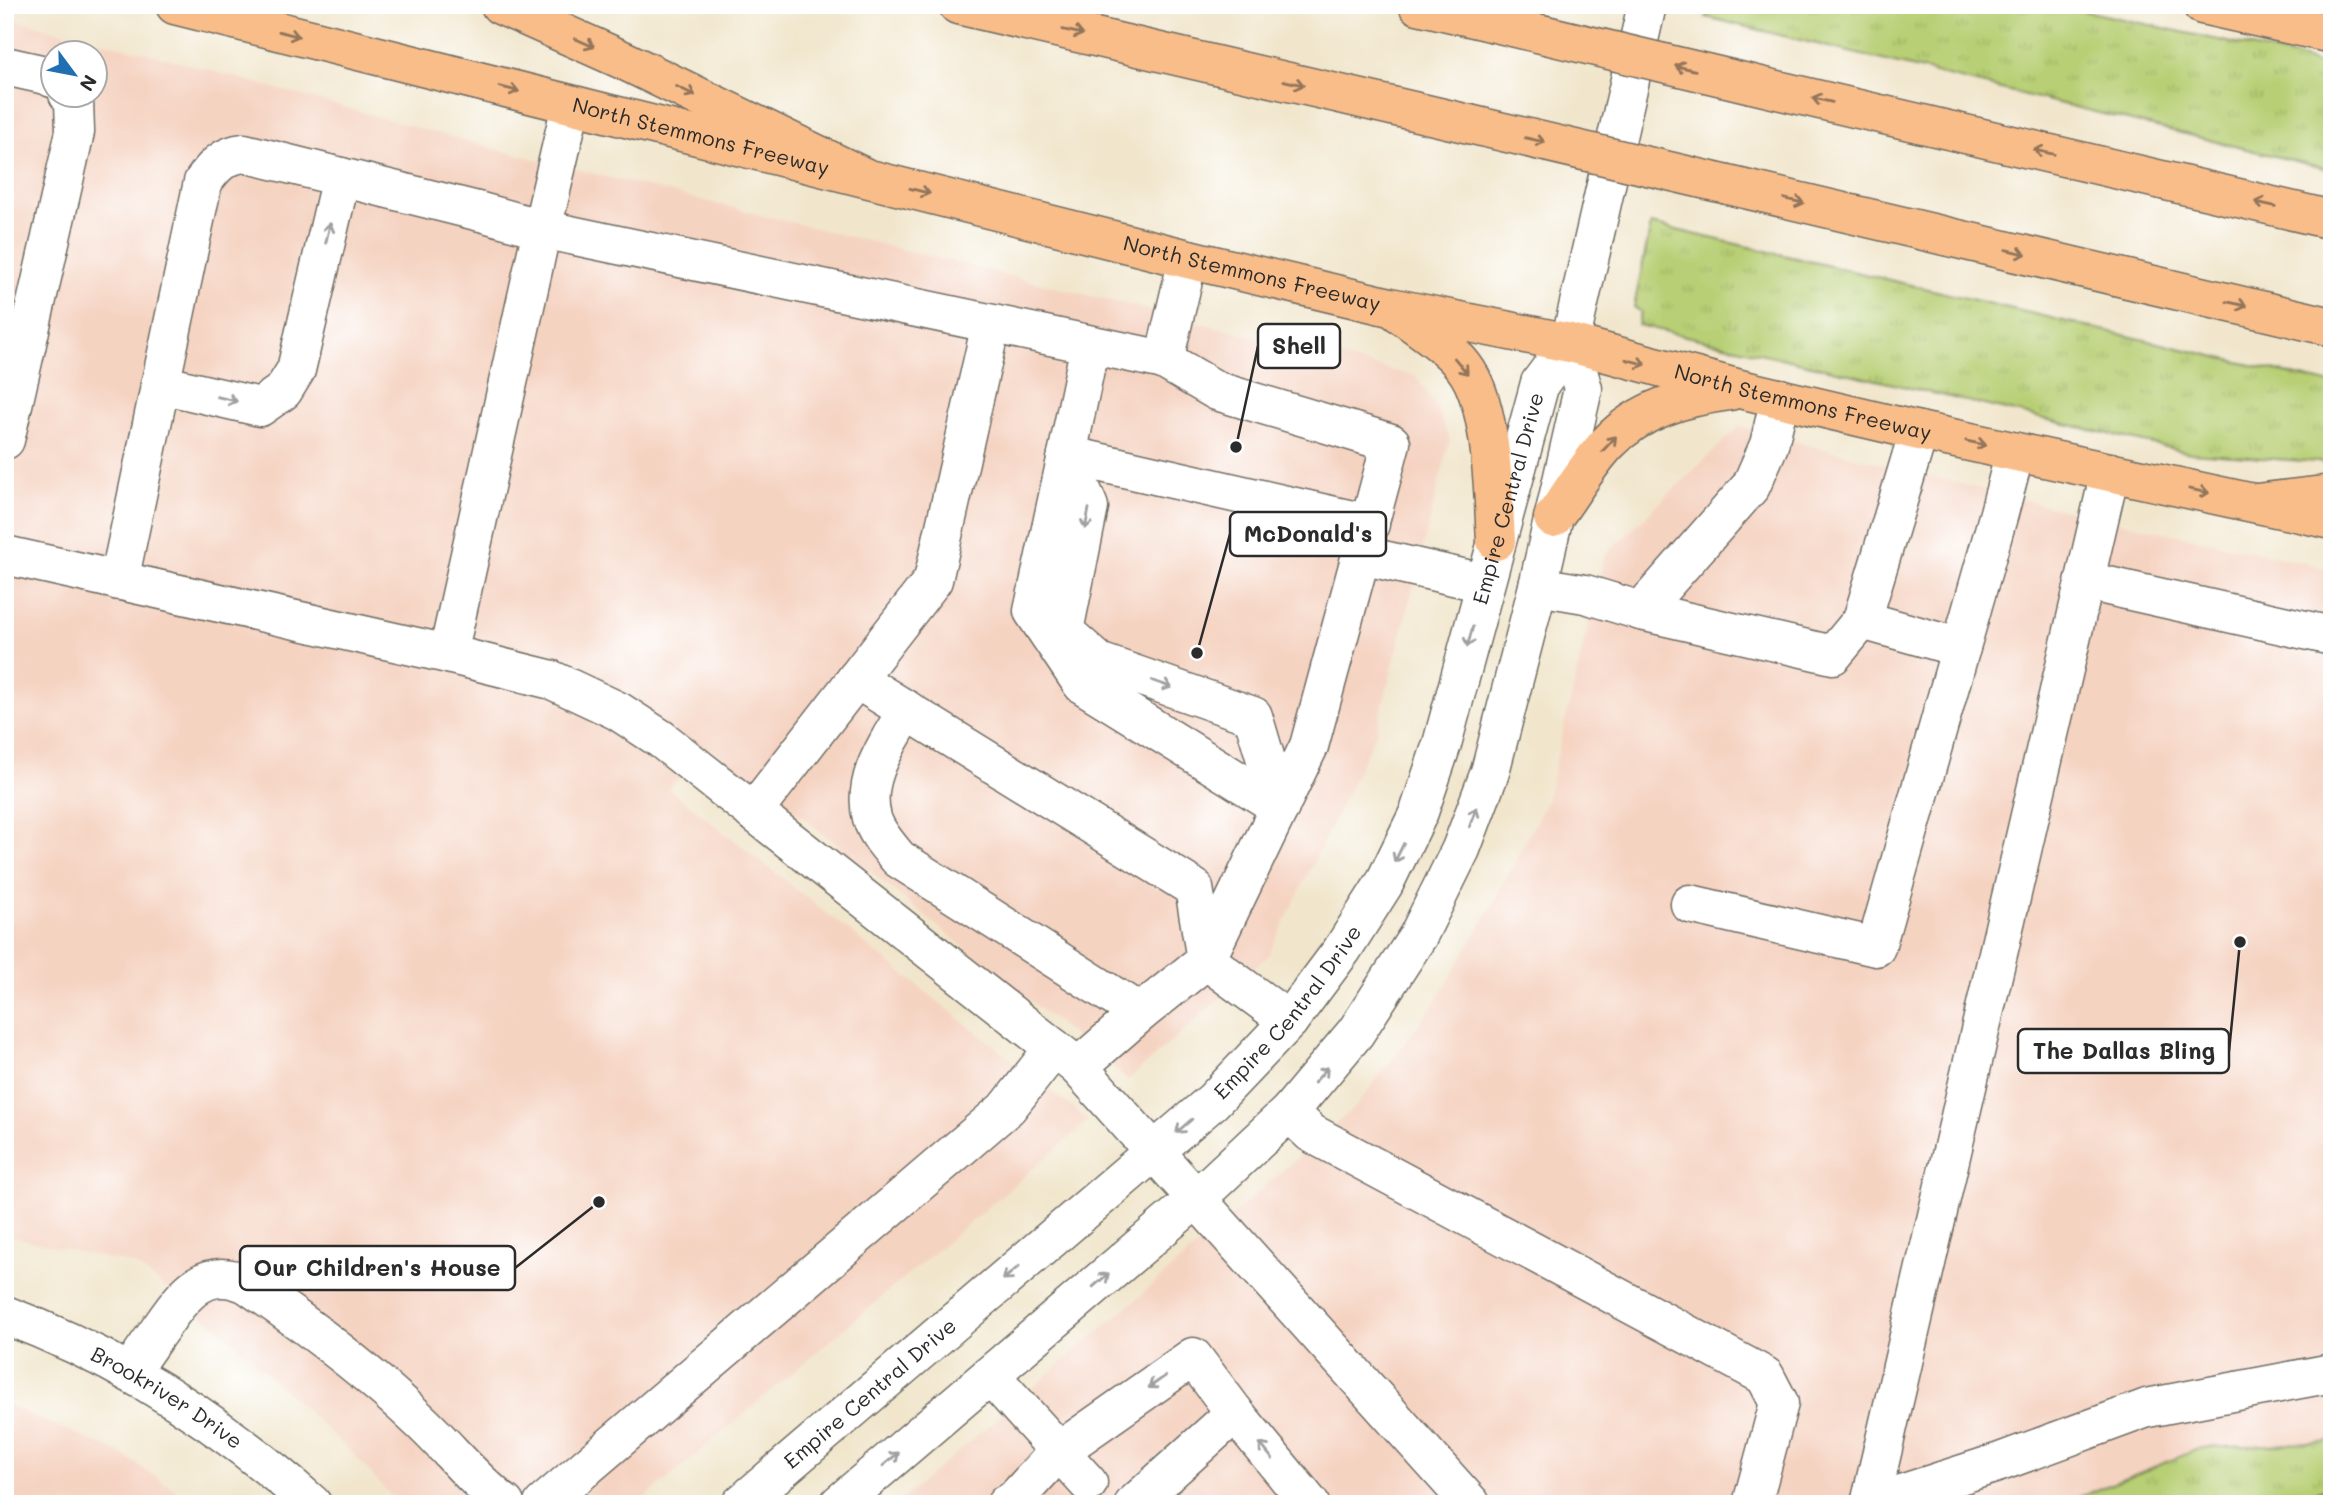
<svg xmlns="http://www.w3.org/2000/svg" width="2337" height="1509" font-family="Mali,sans-serif">
<style>
.built{fill:#f5d3c1;fill-rule:evenodd}
.grass{fill:url(#grass-tufts);stroke:#727d50;stroke-width:2}
.forest{fill:url(#forest-firs);stroke:#5e6e48;stroke-width:2}
.lines{fill:none;stroke-linecap:round;stroke-linejoin:round}
.minor-casing{stroke:#706c63;stroke-width:41}
.major-casing{stroke:#706c63;stroke-width:41}
.highway-casing{stroke:#706c63;stroke-width:41}
.minor{stroke:#fff;stroke-width:38}
.major{stroke:#f9bd89;stroke-width:38}
.highway{stroke:#f9bd89;stroke-width:38}
.highway-bridge-casing{stroke:#706c63;stroke-width:41;stroke-linecap:butt}
.highway-bridge{stroke:#f9bd89;stroke-width:38}
.oneway{stroke:#92745a}
.oneway2{stroke:#a0a0a0}
.labels{text-anchor:middle;stroke-width:7;stroke-linejoin:round;paint-order:stroke}
.street-label{font-size:21px;fill:#2b2b2b;stroke:#fff}
.leader{fill:none;stroke:#2b2b2b;stroke-width:2.5}
.callout-dot{fill:#2b2b2b;stroke:#fff;stroke-width:2.5}
.callout{fill:#fff;stroke:#2b2b2b;stroke-width:2.5}
.callout-label{font-size:23px;text-anchor:middle;font-weight:bold;fill:#2b2b2b}
</style>
<defs>
<pattern id="grass-tufts" width="24" height="20" patternUnits="userSpaceOnUse" patternTransform="scale(1.75)"><rect width="24" height="20" fill="#b8cf74"/><path d="M3 7l-1-3M5 7V3M7 7l1-3M15 17l-1-3M17 17v-4M19 17l1-3" fill="none" stroke="#9eb265"/></pattern>
<pattern id="forest-firs" width="22" height="20" patternUnits="userSpaceOnUse" patternTransform="scale(1.75)"><rect width="22" height="20" fill="#92b266"/><path d="M5 1l3.5 6h-7zM16 11l3.5 6h-7z" fill="#779154"/></pattern>
</defs>
<rect width="100%" height="100%" fill="#fff"/>
<filter id="ink" filterUnits="userSpaceOnUse"><feTurbulence type="fractalNoise" baseFrequency=".0143" numOctaves="2"/><feDisplacementMap in="SourceGraphic" scale="14" xChannelSelector="R" yChannelSelector="G"/><feConvolveMatrix kernelMatrix="1 2 1 2 8 2 1 2 1" color-interpolation-filters="sRGB"/></filter>
<filter id="wash" filterUnits="userSpaceOnUse"><feTurbulence type="fractalNoise" baseFrequency=".00686" numOctaves="4" result="noise"/><feDisplacementMap in="SourceGraphic" scale="28" xChannelSelector="R" yChannelSelector="G"/><feGaussianBlur stdDeviation="1.57" result="paint"/><feColorMatrix in="noise" values="0 0 0 0 0 0 0 0 0 0 0 0 0 0 0 0 0 1.4 0 .05"/><feComposite in="paint" operator="in"/></filter>
<g filter="url(#wash)">
<rect width="100%" height="100%" fill="#f1e6cc"/>
<g class="built">
<path d="M5,17L155,55L498,150L1416,376L1438,411L1450,440L1376,733L1268,956L1128,1080L804,818L712,749L668,788L1088,1120L1068,1139L638,1504H398L355,1456L218,1328L135,1265L5,1235ZM52,52H94V94H52Z"/>
<path d="M1739,427L2043,505L2332,569V1442L2201,1448L2062,1504H897L1184,1258L1358,1104L1435,1003L1488,913L1546,802L1605,555Z"/>
<path d="M5,1404L118,1452L197,1504H5Z"/>
</g>
<g class="grass">
<path d="M1709,5H2058L2301,58L2332,68V170L1706,17Z"/>
<path d="M1651,224L2332,384V463L2191,453L1638,325L1641,312L1634,307Z"/>
<path d="M2332,1442V1487L2267,1504H2062L2201,1448Z"/>
</g>
<path class="forest" d="M2332,1487V1504H2267Z"/>
</g>
<g filter="url(#ink)">
<g class="lines">
<g class="minor-casing">
<g id="minor">
<path d="M5,66L50,76L52,78"/>
<path d="M571,105L542,229L1164,360L1188,259"/>
<path d="M1090,345L1067,455L1089,507L1064,631L1099,662L1253,716L1280,807"/>
<path d="M1164,360L1217,391L1391,443L1361,555L1484,583"/>
<path d="M160,384L260,407L283,391L296,370L341,177"/>
<path d="M5,440L75,132L74,100L68,94"/>
<path d="M5,555L448,654L552,680L618,711L661,739L1078,1067L1471,1504"/>
<path d="M119,581L203,182C214,166 224,155 244,153L481,212L542,229L448,654"/>
<path d="M2086,581L2332,636"/>
<path d="M1538,586L1585,594L1641,611L1751,486L1769,445L1780,398"/>
<path d="M1641,611L1833,655L1862,620L1919,431"/>
<path d="M1862,620L1961,648"/>
<path d="M856,679L1194,888L1206,960L1289,1021"/>
<path d="M907,710C889,742 861,778 872,818C876,833 889,847 899,859L1140,1013"/>
<path d="M1280,807L1082,684L1033,611L1067,455L1370,524"/>
<path d="M753,812L933,580L991,324"/>
<path d="M1690,904L1876,947L1999,513L2015,452"/>
<path d="M1078,1067L1140,1013L1206,960L1309,746L1361,555"/>
<path d="M1289,1112L1311,1133L1765,1376L1779,1403L1752,1504"/>
<path id="s1" d="M5,1315C121,1358 220,1422 312,1504"/>
<path d="M130,1372C141,1355 153,1339 164,1323C186,1292 205,1266 247,1284C308,1326 367,1370 420,1421C449,1448 473,1480 505,1504"/>
<path d="M990,1375L1088,1483"/>
<path d="M543,1504L1008,1107L1054,1048"/>
<path id="s2" d="M741,1504L1213,1101L1289,1021L1342,950L1384,884L1419,812L1442,744L1540,383L1570,343L1647,5"/>
<path d="M839,1504L1196,1199L1289,1112L1356,1032L1418,936L1461,849L1490,772L1538,586L1583,389L1570,343"/>
<path d="M1006,1504L1013,1501L1059,1451L1193,1357L1235,1413L1310,1504"/>
<path d="M1134,1504L1235,1413"/>
<path d="M1870,1504L2110,472"/>
<path d="M1870,1504L2000,1462L2147,1408L2332,1373"/>
</g>
</g>
<g class="major-casing">
<g id="major">
<path id="s3" d="M175,5L1188,259L1390,307L1570,343L1744,390L1919,431L2332,520"/>
<path d="M2202,5L2332,34"/>
<path d="M1398,312C1420,329 1447,345 1464,367C1493,404 1493,494 1496,541"/>
<path d="M1553,518C1571,494 1587,465 1608,443C1640,409 1684,397 1730,391"/>
</g>
</g>
<g class="highway-casing">
<g id="highway">
<path d="M500,5L625,61L864,177"/>
<path d="M958,5L1469,124"/>
<path d="M1418,5L1491,22"/>
<path d="M1752,84L2332,220"/>
<path d="M1728,185L2332,327"/>
<path d="M2256,503L2332,494"/>
</g>
</g>
<use href="#minor" class="minor"/>
<use href="#major" class="major"/>
<use href="#highway" class="highway"/>
<g class="highway-bridge-casing">
<g id="highway-bridge">
<path d="M1491,22L1752,84"/>
<path d="M1469,124L1728,185"/>
</g>
</g>
<use href="#highway-bridge" class="highway-bridge"/>
</g>
<defs><path id="oneway-shaft" d="M-6 0H5M1.5-3L5.5 0L1.5 3" fill="none" stroke-width="1.6" stroke-linecap="round" stroke-linejoin="round" transform="scale(1.75)"/></defs>
<g class="oneway">
<use href="#oneway-shaft" transform="translate(1073 32) rotate(13)"/>
<use href="#oneway-shaft" transform="translate(289 34) rotate(14)"/>
<use href="#oneway-shaft" transform="translate(585 43) rotate(24)"/>
<use href="#oneway-shaft" transform="translate(1685 68) rotate(-167)"/>
<use href="#oneway-shaft" transform="translate(1294 83) rotate(13)"/>
<use href="#oneway-shaft" transform="translate(509 89) rotate(14)"/>
<use href="#oneway-shaft" transform="translate(686 91) rotate(26)"/>
<use href="#oneway-shaft" transform="translate(1822 100) rotate(-167)"/>
<use href="#oneway-shaft" transform="translate(1535 140) rotate(13)"/>
<use href="#oneway-shaft" transform="translate(2044 152) rotate(-167)"/>
<use href="#oneway-shaft" transform="translate(920 191) rotate(14)"/>
<use href="#oneway-shaft" transform="translate(1794 201) rotate(13)"/>
<use href="#oneway-shaft" transform="translate(2265 204) rotate(-167)"/>
<use href="#oneway-shaft" transform="translate(2016 252) rotate(13)"/>
<use href="#oneway-shaft" transform="translate(2237 304) rotate(13)"/>
<use href="#oneway-shaft" transform="translate(1636 362) rotate(15)"/>
<use href="#oneway-shaft" transform="translate(1461 366) rotate(50)"/>
<use href="#oneway-shaft" transform="translate(1976 443) rotate(12)"/>
<use href="#oneway-shaft" transform="translate(1609 444) rotate(-47)"/>
<use href="#oneway-shaft" transform="translate(2199 491) rotate(12)"/>
</g>
<g class="oneway2">
<use href="#oneway-shaft" transform="translate(328 233) rotate(-77)"/>
<use href="#oneway-shaft" transform="translate(227 399) rotate(13)"/>
<use href="#oneway-shaft" transform="translate(1087 519) rotate(101)"/>
<use href="#oneway-shaft" transform="translate(1470 637) rotate(105)"/>
<use href="#oneway-shaft" transform="translate(1162 684) rotate(19)"/>
<use href="#oneway-shaft" transform="translate(1473 817) rotate(-70)"/>
<use href="#oneway-shaft" transform="translate(1399 853) rotate(116)"/>
<use href="#oneway-shaft" transform="translate(1321 1075) rotate(-49)"/>
<use href="#oneway-shaft" transform="translate(1184 1126) rotate(139)"/>
<use href="#oneway-shaft" transform="translate(1011 1273) rotate(140)"/>
<use href="#oneway-shaft" transform="translate(1101 1280) rotate(-41)"/>
<use href="#oneway-shaft" transform="translate(1157 1382) rotate(145)"/>
<use href="#oneway-shaft" transform="translate(1266 1451) rotate(-129)"/>
<use href="#oneway-shaft" transform="translate(891 1459) rotate(-40)"/>
</g>
</g>
<g class="labels">
<g class="street-label">
<text dy="7" stroke="none"><textPath href="#s3" startOffset="542">North Stemmons Freeway</textPath></text>
<text dy="7" stroke="none"><textPath href="#s3" startOffset="1110">North Stemmons Freeway</textPath></text>
<text dy="7" stroke="none"><textPath href="#s3" startOffset="1676">North Stemmons Freeway</textPath></text>
<text dy="7" stroke="none"><textPath href="#s2" startOffset="1304">Empire Central Drive</textPath></text>
<text dy="7" stroke="none"><textPath href="#s2" startOffset="737">Empire Central Drive</textPath></text>
<text dy="7" stroke="none"><textPath href="#s2" startOffset="170">Empire Central Drive</textPath></text>
<text dy="7" stroke="none"><textPath href="#s1" startOffset="182">Brookriver Drive</textPath></text>
</g>
</g>
<path class="leader" d="M1236 447L1258 346M1197 653L1230 534M2240 942L2229 1051M599 1202L515 1268"/>
<g class="callout-dot">
<circle cx="1236" cy="447" r="7"/>
<circle cx="1197" cy="653" r="7"/>
<circle cx="2240" cy="942" r="7"/>
<circle cx="599" cy="1202" r="7"/>
</g>
<g class="callout">
<rect x="1258" y="324" width="82" height="44" rx="7"/>
<rect x="1230" y="512" width="156" height="44" rx="7"/>
<rect x="2018" y="1029" width="211" height="44" rx="7"/>
<rect x="240" y="1246" width="275" height="44" rx="7"/>
</g>
<g class="callout-label">
<text x="1299" y="354">Shell</text>
<text x="1308" y="542">McDonald's</text>
<text x="2124" y="1059">The Dallas Bling</text>
<text x="377" y="1276">Our Children's House</text>
</g>
<rect width="2337" height="1509" fill="none" stroke="#fff" stroke-width="28"/>
<g transform="translate(74 74) rotate(122)"><circle r="33" fill="#ffffff" stroke="#aaaaaa" stroke-width="2"/>
<path d="M0-5L12 26L0 18L-12 26Z" fill="#1f6fb2"/>
<text y="-10" font-size="19" font-weight="bold" text-anchor="middle" fill="#2b2b2b">N</text>
</g>
</svg>
